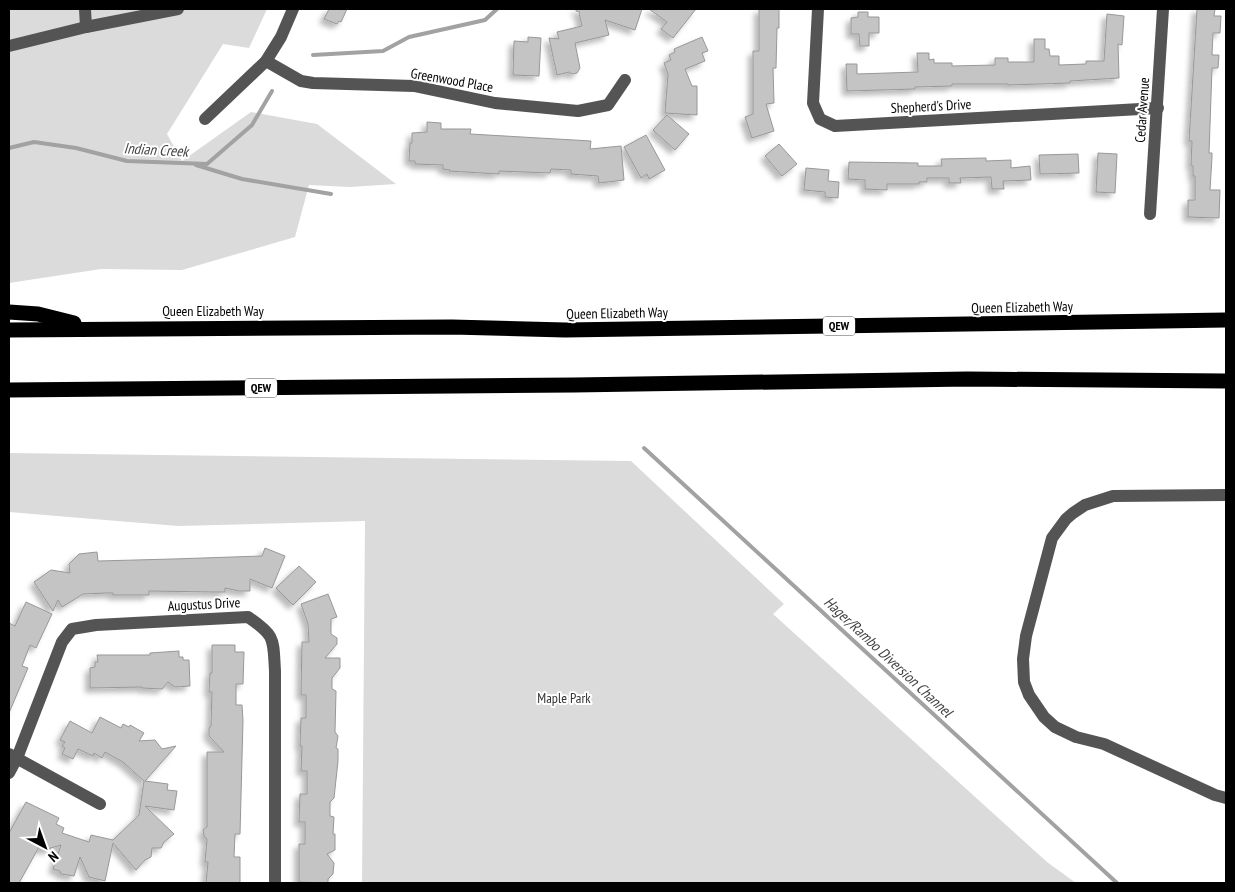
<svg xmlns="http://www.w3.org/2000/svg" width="1235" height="892" font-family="'PT Sans Narrow',sans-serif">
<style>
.green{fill:#dbdbdb}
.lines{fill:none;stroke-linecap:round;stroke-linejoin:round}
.stream{stroke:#a2a2a2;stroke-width:4}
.building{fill:#c4c4c4;stroke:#989898;filter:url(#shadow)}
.minor{stroke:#545454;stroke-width:12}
.highway{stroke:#000;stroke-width:15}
.labels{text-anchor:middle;stroke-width:4;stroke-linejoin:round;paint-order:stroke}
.shield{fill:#fff;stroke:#4c4c4c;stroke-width:1}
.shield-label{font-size:12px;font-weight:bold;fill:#000}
.street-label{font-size:14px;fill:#000;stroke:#fff}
.park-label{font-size:14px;fill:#323232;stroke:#fff}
.water-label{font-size:15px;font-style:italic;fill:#434343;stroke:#fff}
</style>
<defs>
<filter id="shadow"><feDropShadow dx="-4.5" dy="4.5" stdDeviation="2.5" flood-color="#0004"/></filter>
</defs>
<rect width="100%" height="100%" fill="#fff"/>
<g class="green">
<path d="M9,9H267L249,48L223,44L167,134L182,161L251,112L317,124L396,184L350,187L309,185L295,237L182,270L101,269L9,283Z"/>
<path d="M9,453L631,461L784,604L773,614L1047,862L1076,883H362L365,521L178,526L9,512Z"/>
</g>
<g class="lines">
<g class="stream">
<path d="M313,55L383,51L409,37L485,20L497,9"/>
<path d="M9,148L34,142L76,148L127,161L207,164L252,125L272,91"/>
<path d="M196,165L242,179L331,194"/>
<path d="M644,448L1117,883"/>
</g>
</g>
<g class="building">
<path d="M329,9H347L341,22L339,21L337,24L324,19Z"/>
<path d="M576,9H642L635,30L605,20L609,35L575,43L580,68L577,73L572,74L569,72L557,75L549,38L559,39L557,32L582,26L579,13L580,12L576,11Z"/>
<path d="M649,9H696L673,38L661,29L667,22Z"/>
<path d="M759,9H779V28H777L776,68H773L774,103L766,104L774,131L752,138L745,117L753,114V51H759Z"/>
<path d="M1197,9H1215L1214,16H1221L1220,33H1213L1212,55H1219L1218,68H1212L1209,153H1212V157L1210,190H1220L1219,218L1188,217V200H1195V176H1193V166L1191,165L1192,141H1189Z"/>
<path d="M858,12H868V17H879V33H869V46H860L859,34H851V18L858,17Z"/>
<path d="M1107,14L1124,16L1122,45L1118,44L1119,78L1070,81V83L1008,85V84H952V86L915,87V89L847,91L846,64H857V74L918,72L917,53H929V60L934,59V63H952V66L995,65V58H1008V62H1034V39H1045V49H1049L1050,56H1059V65L1086,64V61H1104Z"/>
<path d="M528,37L541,38L539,76L513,75L514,41L528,42Z"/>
<path d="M702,37L708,51L702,53L705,61L685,69L692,86H697V115L665,113L668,74L664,63L671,60L669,55L675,52L674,49Z"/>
<path d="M667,115L689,134L675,150L653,130Z"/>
<path d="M427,122L441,123V129H471L470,134L591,141L590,149L621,146L624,180L599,183L598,176L571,174V170L551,169L550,173L499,171V174L449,171L450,170L443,169V165L415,164V161H409L410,143H412V133L427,132Z"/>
<path d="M646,135L665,170L649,179L647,174L641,178L624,147Z"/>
<path d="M779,144L797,164L782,176L765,156Z"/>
<path d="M1098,153L1117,154L1115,193L1096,192Z"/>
<path d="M1078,154L1079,173L1040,174L1039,155Z"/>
<path d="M986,158V161L1011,160V168L1030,166L1031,180L1003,181L1004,189H992L991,177L960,178L961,183H949V178H927V182H919V184H887V190L865,189V180L848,179L849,162L918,163V166H942L941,159Z"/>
<path d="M806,168L829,170L828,181L839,182L838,198L825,197V192L804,190Z"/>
<path d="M265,548L285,556L272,588L250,579V591H239L225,588V592H213L149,591V595H113V593H106L83,594L62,607L58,600L53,611L34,582L51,570L70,573L69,564L79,554L97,552L98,561L173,559L262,556Z"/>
<path d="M299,566L316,582L293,605L276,588Z"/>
<path d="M328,594L337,617L331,619V634L337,638V644L325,658H340V668L332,678V689L336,691L335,732L338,736L336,748L338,749V761L334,798L330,802V816L334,817L333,834H335V850L327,854L334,863L333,874L328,879V883L299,882V844H305V822H299L300,794H307V771H301L302,746H300L301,718H306V695H301L302,642H309L308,624L301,604Z"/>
<path d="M26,602L52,614L36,648L30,645L22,666L28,668L9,713V623L15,626Z"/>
<path d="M212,645H235V652H244L243,684H236V705H242L243,720L240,834H235L234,857H240V883H206L208,862H205L207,839L204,836L203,830L207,827V752H224L209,736V728L211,726L212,692H209L210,673H212Z"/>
<path d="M179,651V657H183V660H189L190,686L175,687L168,682L162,689L142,688V687L90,688V668L95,667V662H98L97,655H150V653Z"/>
<path d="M100,717L121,728L123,724L129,727L130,725L144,733L139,741L155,740L162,749L176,746L145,781L168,784L167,790L177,791L174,810L145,806L174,834L164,842L161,848H152L151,857L145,860L136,870L113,843L105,881L89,877L80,857L74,876L61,874L60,871L53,869L61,845L44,850L39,847L19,883H9V833L26,802L59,818L56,824L64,828L62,833L89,842L91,835L113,840L139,815L144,781L123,762L105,752L102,758L94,753L93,756L78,749L73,759L62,754L65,748L62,746L65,742L60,740L70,721L92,733Z"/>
</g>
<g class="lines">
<g class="minor">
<path d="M85,9L86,27L178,9"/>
<path d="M818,9L813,103L820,119L835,126L1158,108"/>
<path d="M9,46L86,27"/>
<path d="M266,61L301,81L313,83L414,86L495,103L578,111L608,105L625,80"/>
<path d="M205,119L266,61L281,37L293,9"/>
<path d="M1150,214L1163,9"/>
<path d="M1226,495L1113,496L1085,505L1073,513L1066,519L1052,538L1026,636L1023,659L1024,682L1029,695L1044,717L1055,727L1076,737L1104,744L1215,795L1226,798"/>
<path d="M9,754L100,804"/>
<path d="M9,773L17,758L62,642L72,629L96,625L248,617C276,636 273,639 275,671V883"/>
</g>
<g class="highway">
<path d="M9,312L38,314L74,323"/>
<path d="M9,330L452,327L565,330L1226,320"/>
<path d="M9,390L574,385L968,379L1226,381"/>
</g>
</g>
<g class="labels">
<g class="shield">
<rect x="823" y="316.5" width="32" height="19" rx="4"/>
<rect x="245" y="378.5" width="32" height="19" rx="4"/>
</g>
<g class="shield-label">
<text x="839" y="330">QEW</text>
<text x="261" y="392">QEW</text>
</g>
<g class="street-label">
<text transform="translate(452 80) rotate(10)" y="5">Greenwood Place</text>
<text transform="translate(931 106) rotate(-3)" y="5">Shepherd's Drive</text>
<text transform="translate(1142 110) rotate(-86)" y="5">Cedar Avenue</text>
<text transform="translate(1022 307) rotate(-1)" y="5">Queen Elizabeth Way</text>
<text x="213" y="316">Queen Elizabeth Way</text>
<text transform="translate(617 313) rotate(-1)" y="5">Queen Elizabeth Way</text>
<text transform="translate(204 604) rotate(-3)" y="5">Augustus Drive</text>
</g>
<g class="park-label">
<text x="564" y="703">Maple Park</text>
</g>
<g class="water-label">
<text transform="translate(156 150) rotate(3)" y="5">Indian Creek</text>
<text transform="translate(888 657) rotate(43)" y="5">Hager/Rambo Diversion Channel</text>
</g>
</g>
<rect width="1235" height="892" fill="none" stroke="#000000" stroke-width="20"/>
<g transform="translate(45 847) rotate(139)" stroke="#ffffff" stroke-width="4" paint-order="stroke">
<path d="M0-4L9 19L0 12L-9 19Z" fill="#000000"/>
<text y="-8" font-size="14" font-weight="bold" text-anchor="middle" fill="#000000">N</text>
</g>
</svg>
